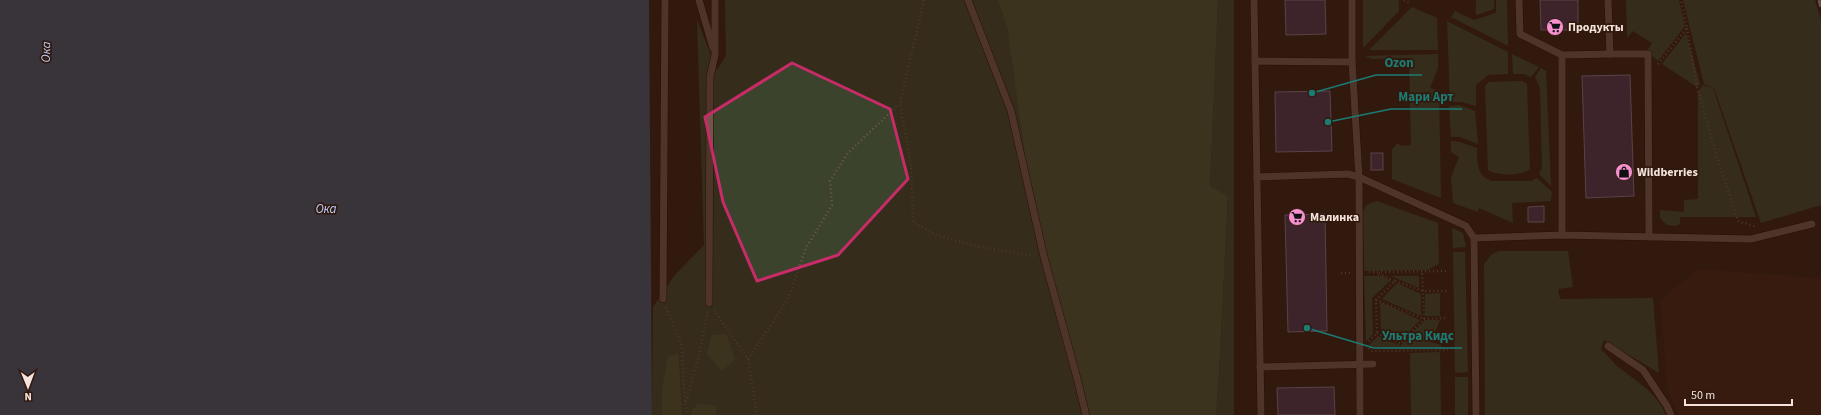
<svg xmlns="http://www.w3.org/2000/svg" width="1821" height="415" font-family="'Source Sans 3',sans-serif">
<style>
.built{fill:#3d1e0f}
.green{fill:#3c432c}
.forest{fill:#485331}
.water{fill:#435270}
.building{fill:#4a324c;stroke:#8b748c}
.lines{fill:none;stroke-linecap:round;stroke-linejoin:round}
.service-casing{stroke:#190400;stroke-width:8}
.path{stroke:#6e584e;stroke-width:2.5;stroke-dasharray:1 3;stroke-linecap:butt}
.service{stroke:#735649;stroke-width:7}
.rail{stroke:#af9b92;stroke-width:3;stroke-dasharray:7 7;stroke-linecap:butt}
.marked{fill:none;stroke:#c72c68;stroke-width:3;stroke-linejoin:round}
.labels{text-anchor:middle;stroke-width:3.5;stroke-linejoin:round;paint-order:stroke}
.poi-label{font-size:12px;font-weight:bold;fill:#f6e4dc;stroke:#32190e;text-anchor:start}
.water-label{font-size:13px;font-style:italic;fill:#b8cefb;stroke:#32190e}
.leader{fill:none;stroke:#1b7c74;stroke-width:1.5}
.callout-dot{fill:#1b7c74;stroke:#32190e;stroke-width:1.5}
.callout-label{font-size:13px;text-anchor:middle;font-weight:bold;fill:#1b7c74;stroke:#32190e;stroke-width:3.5;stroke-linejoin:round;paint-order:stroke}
</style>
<rect width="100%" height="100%" fill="#32190e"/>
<path class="built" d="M1698,269L1821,278V415H1678L1668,392L1660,300Z"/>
<g class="green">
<path d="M725,0H998L1008,31L1089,415H716V406L690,413L691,415H682L679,354L662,390V415H652L653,307L674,276L704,245L697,20L717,70L726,56Z"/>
<path d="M1218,0H1234V415H1216L1219,373L1228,196L1210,186Z"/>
<path d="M1363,0H1397L1399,1V11L1363,48Z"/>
<path d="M1476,0H1494V9L1476,15Z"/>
<path d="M1496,0H1507L1508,46L1451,17L1455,11L1474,20L1496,13Z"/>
<path d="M1626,0H1679L1685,26L1658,61L1647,51L1652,43L1633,31L1627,38Z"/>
<path d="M1683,0H1815L1821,20V205L1761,223L1714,88L1704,84Z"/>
<path d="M1412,7L1437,18L1438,50H1369Z"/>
<path d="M1447,21L1508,52V74L1488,75L1476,85V106L1461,102H1450Z"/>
<path d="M1686,33L1700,84L1697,87L1662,64Z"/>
<path d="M1438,54V68L1430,88L1439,91L1441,198L1392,179V149L1398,143L1401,146L1411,145L1409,58L1372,59L1365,56Z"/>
<path d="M1512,54L1539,67L1531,77L1524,74H1513Z"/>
<path d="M1541,68L1546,71L1551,186L1539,174L1542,168L1540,88L1535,77Z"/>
<path d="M1522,81L1527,84L1530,169C1520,176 1498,176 1488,170L1485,86L1489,82Z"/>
<path d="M1703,85L1713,88L1756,217H1680V224L1675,226L1667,225L1660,218V210L1684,212V200L1698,199V92Z"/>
<path d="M1459,105L1475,111L1478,144L1460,137H1451L1449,106Z"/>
<path d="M1451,141L1460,142L1477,148C1477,162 1477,177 1492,181H1531L1537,178L1552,192L1551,201L1512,203L1513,223L1479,208L1478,212L1453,203L1451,177L1459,157L1451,152Z"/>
<path d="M1377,201L1438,223L1439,264L1427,270L1364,271L1363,212C1366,204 1369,203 1377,201Z"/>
<path d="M1452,228L1463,233L1466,247L1453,248Z"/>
<path d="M1498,251H1568L1573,287L1558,289L1560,299L1653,298L1659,373L1604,340L1601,349C1606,354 1611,360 1616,365C1635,381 1656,391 1666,415H1485L1484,264L1491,255Z"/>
<path d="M1453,252H1465L1468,372L1455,373Z"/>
<path d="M1364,276H1382L1391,280L1372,298L1373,334L1366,341Z"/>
<path d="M1391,276H1419V288Z"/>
<path d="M1397,283L1421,294V316L1382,299Z"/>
<path d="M1440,293V316H1425V294Z"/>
<path d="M1380,302L1420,320L1399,342L1381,334Z"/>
<path d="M1425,320H1440L1431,342L1441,345V348L1374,347L1369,345L1378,336L1400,346Z"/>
<path d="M1440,352L1441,415H1411L1410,353Z"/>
<rect x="1455" y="377" width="13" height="38"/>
</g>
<g class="forest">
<path d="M998,0H1218L1210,186L1228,196L1219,373L1216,415H1089L1030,192L1008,31Z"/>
<path d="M726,334L735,359L722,371L707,354L712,335Z"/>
<path d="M679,354L682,415H662V390L668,356Z"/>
<path d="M698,403L716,406V415H691L690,413Z"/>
</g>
<path class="water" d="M0,0H649L652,415H0Z"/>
<g class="building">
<path d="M1285,0H1325L1326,34L1286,35Z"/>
<path d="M1540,0H1578V30H1541Z"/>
<path d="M1630,75L1634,196L1586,198L1582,76Z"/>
<path d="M1330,91L1332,151L1276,152L1275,92Z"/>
<rect x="1371" y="153" width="12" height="17"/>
<path d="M1544,206V222H1528V207Z"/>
<path d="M1325,214L1327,331L1288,332L1285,215Z"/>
<path d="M1334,387L1335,415H1278L1277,388Z"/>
</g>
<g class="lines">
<g class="service-casing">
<g id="service">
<path d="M699,0L713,48"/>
<path d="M968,0L1011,111L1044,257L1077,378L1086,415"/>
<path d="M1254,0L1255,61"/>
<path d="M1352,0V62L1359,177L1360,415"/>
<path d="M1519,0L1520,34L1562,55"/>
<path d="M1608,0L1610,54H1648L1649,237"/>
<path d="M1257,177L1348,174L1359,177L1466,226L1474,238L1476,415"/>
<path d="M1562,235V55L1610,54"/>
<path d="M1474,238L1562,235L1751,239L1812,224"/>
<path d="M663,299L665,0"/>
<path d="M709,303L710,77L715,55V0"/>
<path d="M1608,346L1643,370L1667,406L1671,415"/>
<path d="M1260,367L1373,364"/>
<path d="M1261,415L1255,61L1352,62"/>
</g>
</g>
<g class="path">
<path d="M924,0L900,104L911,165L913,222L936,235L975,246L1034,256"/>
<path d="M1404,0L1410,3"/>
<path d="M1687,28L1697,87L1717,157L1738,221L1757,227"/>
<path d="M1658,64L1687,28L1681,0"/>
<path d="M1369,272L1447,271"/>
<path d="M1341,273H1350"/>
<path d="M1395,281L1423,291H1447"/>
<path d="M1376,300L1424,319L1422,271"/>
<path d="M666,307L682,346L685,404L689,415"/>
<path d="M714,310L748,359L757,415"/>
<path d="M1377,333L1400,344L1424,319L1447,318"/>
<path d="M1369,341L1377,333L1376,300L1395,281L1377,273"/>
<path d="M1369,348L1371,351L1448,350"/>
<path d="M748,359L788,299L806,248L832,205L830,181L848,153L899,104"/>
<path d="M686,402L700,352L708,311"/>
</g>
<use href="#service" class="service"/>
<path class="rail" d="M1819,0L1821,7"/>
</g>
<path d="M0 0H1821V415H0ZM792,63L890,109L908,179L838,255L757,281L723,202L705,117Z" fill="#32190e" fill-opacity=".55" fill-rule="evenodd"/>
<path class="marked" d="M792,63L890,109L908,179L838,255L757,281L723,202L705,117Z"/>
<defs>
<g id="supermarket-disc" transform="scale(0.9)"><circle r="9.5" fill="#f790cf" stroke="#32190e"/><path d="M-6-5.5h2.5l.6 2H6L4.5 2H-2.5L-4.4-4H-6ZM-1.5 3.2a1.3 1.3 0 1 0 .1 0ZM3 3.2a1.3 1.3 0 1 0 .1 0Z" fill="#111"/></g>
<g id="shop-disc" transform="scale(0.9)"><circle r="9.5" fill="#f790cf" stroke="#32190e"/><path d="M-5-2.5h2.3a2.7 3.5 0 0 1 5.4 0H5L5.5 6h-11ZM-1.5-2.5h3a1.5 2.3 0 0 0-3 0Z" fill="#111"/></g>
</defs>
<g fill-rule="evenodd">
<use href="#supermarket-disc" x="1555" y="27"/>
<use href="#shop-disc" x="1624" y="172"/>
<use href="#supermarket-disc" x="1297" y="217"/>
</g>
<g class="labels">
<g class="poi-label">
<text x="1568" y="31">Продукты</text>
<text x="1637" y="176">Wildberries</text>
<text x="1310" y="221">Малинка</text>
</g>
<g class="water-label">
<text transform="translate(45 52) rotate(-88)" y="5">Ока</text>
<text x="326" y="213">Ока</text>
</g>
</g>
<path class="leader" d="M1312 93L1376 75H1422M1328 122L1391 109H1462M1307 328L1374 348H1462"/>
<g class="callout-dot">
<circle cx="1312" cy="93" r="4"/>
<circle cx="1328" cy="122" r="4"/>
<circle cx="1307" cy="328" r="4"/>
</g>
<g class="callout-label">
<text x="1399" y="67">Ozon</text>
<text x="1426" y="101">Мари Арт</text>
<text x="1418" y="340">Ультра Кидс</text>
</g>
<g transform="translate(28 387) rotate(179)" stroke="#32190e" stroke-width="3" paint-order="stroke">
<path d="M0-3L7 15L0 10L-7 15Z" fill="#f6e4dc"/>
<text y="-6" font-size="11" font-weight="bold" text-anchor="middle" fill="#f6e4dc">N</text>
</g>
<path d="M1685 399v6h107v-6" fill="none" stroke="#f6e4dc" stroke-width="2"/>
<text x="1691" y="399" font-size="12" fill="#f6e4dc" stroke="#32190e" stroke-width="3" paint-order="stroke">50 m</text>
</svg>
